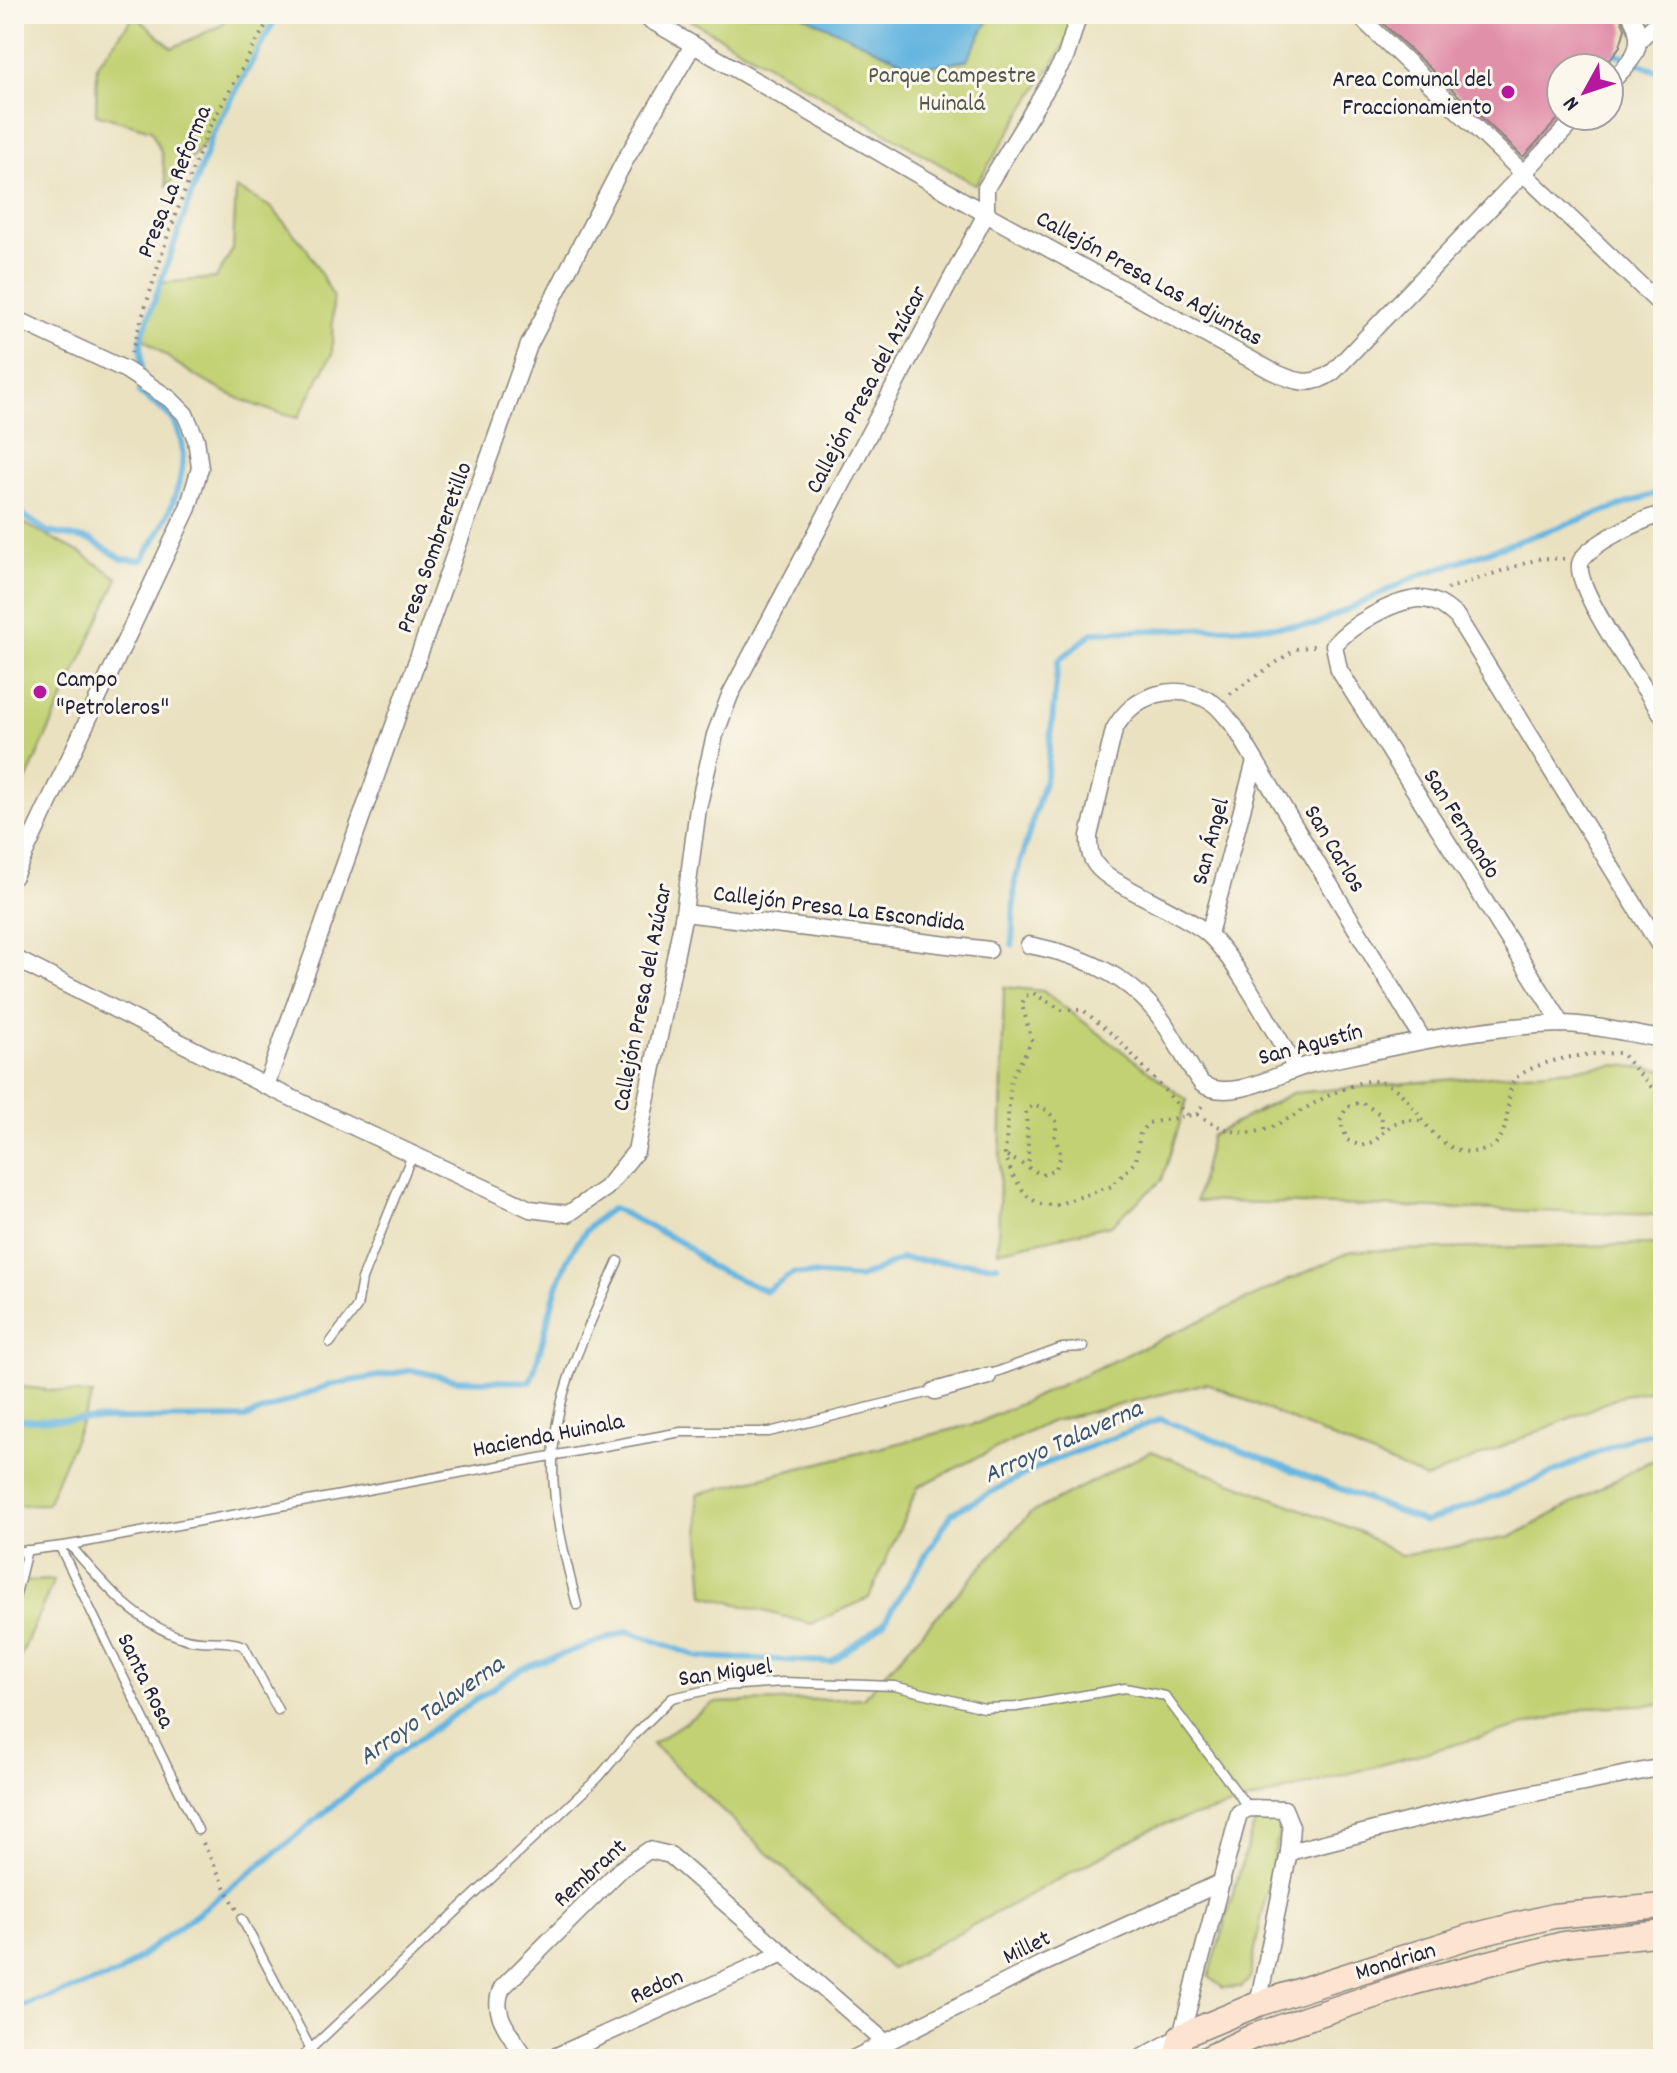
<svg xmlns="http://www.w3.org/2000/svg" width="1677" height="2073" font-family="Dekko,sans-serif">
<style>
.green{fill:#c2d173;stroke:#727a57;stroke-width:2}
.water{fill:#65b5e0;stroke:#446c8e;stroke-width:2}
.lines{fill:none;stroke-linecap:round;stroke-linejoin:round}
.stream{stroke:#65b5e0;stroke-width:6}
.building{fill:#e190aa}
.lane-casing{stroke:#86827e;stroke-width:11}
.street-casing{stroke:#86827e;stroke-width:19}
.secondary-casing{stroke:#86827e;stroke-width:27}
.path{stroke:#86827e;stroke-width:4;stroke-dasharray:2 6;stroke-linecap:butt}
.lane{stroke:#fff;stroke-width:8}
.street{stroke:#fff;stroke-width:16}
.secondary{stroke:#fde4d1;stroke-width:24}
.poi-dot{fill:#b5179e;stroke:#fbf7ec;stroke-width:3}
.labels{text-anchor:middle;stroke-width:6;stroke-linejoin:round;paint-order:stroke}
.park-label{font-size:24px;fill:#52574c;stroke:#fbf7ec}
.poi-label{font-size:24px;fill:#22223b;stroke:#fbf7ec;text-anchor:end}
.street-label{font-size:24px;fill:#22223b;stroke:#fbf7ec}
.water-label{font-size:26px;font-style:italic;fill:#395575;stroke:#fbf7ec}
</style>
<rect width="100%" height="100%" fill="#fbf7ec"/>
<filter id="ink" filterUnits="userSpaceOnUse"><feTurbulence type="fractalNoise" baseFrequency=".0125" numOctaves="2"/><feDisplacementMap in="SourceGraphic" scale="16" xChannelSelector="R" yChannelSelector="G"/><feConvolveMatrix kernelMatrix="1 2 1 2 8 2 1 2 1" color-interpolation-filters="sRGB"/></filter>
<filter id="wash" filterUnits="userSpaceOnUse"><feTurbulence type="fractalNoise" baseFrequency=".006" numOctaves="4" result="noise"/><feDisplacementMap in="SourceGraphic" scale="32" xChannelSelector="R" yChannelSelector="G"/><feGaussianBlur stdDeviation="1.8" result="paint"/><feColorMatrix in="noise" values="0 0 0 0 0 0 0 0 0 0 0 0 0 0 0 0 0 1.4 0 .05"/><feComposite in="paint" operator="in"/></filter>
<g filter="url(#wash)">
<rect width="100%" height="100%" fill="#eae1c0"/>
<g class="green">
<path d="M226,14H278L213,133L167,186L161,152L151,130L96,114L97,65L135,15L172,48L222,25Z"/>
<path d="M680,14H1084L976,185Z"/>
<path d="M236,188L272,208L307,249L333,296L332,354L298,418C240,405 187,375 142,337L160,283L216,278L233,249Z"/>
<path d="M14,518L81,553L118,578L14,807Z"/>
<path d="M1004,987L1043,991L1187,1100L1162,1180L1111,1225L998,1251Z"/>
<path d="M1617,1065L1663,1070V1215L1196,1201L1211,1136L1292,1093Z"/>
<path d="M1663,1244V1388L1624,1395L1426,1479L1207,1383L1049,1422L918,1487L869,1598L811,1624L704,1595L697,1494L978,1423L1352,1251Z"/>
<path d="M14,1386L93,1395L47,1504L14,1505Z"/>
<path d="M1151,1451L1360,1532L1400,1556L1511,1537L1648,1462L1663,1459V1704L1592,1707L1158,1826L891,1969L652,1744L714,1703L863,1698L1029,1514Z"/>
<path d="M54,1580L14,1671V1581Z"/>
<path d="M1267,1814L1276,1817L1280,1826L1249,1979L1242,1987L1223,1988L1209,1977L1249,1839L1257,1818Z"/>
</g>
<path class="water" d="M800,14H992L967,60L916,68Z"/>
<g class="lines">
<g class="stream">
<path d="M1608,50L1663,74"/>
<path d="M142,369L141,339L213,133L278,14"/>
<path d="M14,509L48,532L91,540L122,559L142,560C165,526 200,461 173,420C165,409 149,401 139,393"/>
<path d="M1012,945L1015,880L1047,772L1058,661L1094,632L1315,625L1417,576L1663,491"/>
<path d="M14,1420L245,1418L329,1385L412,1370L456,1380L530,1382C554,1319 552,1245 613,1208L684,1244L709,1266L766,1291L793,1273L860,1278L901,1259L997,1265"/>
<path d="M14,2009L118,1974L264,1862L395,1755L521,1669L628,1631L699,1657L831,1662L883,1624L952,1513L1042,1465L1161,1419L1425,1522L1523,1486L1632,1437L1663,1431"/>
</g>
</g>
<g id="blocks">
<path class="building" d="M1373,14H1619L1625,29L1620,46L1604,68H1561V116L1523,157Z"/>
</g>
</g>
<g filter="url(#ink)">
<use href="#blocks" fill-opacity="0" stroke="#86827e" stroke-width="2"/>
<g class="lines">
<g class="lane-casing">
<g id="lane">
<path d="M330,1343L357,1307L362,1279L412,1155"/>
<path d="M988,1375L1062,1348L1084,1347"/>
<path d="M70,1545C102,1582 135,1623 183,1638C203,1645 224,1638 244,1646L278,1710"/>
<path d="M56,1547H60L198,1830"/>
<path d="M14,1552L70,1545L681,1432H769L935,1391"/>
<path d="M14,1602L27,1550"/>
<path d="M577,1605C565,1558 552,1508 553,1459C555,1390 590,1324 618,1261"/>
<path d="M242,1919L316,2059"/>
<path d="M300,2059L599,1777L635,1734L672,1698L725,1686L784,1682L894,1686L984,1708L1016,1707L1125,1688L1165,1696L1244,1802"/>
</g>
</g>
<g class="street-casing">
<g id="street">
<path d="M640,14L986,214L1270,370C1294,382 1311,388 1333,372L1578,116"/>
<path d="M1357,14L1663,307"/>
<path d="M1640,39L1663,17"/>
<path d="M1609,84C1632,60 1649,47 1630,14"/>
<path d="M14,318L126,370L170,399L185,414L196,439L200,468L188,508L14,876"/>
<path d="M1663,514C1645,518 1583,546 1580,564C1575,591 1645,688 1663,716"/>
<path d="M684,913L989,950"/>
<path d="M1209,934L1255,761"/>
<path d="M1029,945C1081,955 1130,975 1162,1020C1176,1040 1186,1063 1202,1084C1232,1103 1280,1072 1312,1064C1393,1047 1477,1026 1560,1024C1593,1024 1630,1034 1663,1039"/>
<path d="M14,958L266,1086L530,1209L568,1214L606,1188L636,1151L684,913L698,808L715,735L730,695L986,214V188L1066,56L1079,14"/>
<path d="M1562,1024L1339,670L1334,645C1351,625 1392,601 1418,599C1434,598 1446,607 1457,617L1663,951"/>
<path d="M1296,1068C1275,1034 1235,957 1207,933C1181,911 1111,886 1096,865C1089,856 1089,846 1089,836L1114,730C1133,693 1177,681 1213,703C1221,709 1228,719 1235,727L1423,1040"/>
<path d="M266,1086L529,345L624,162L693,45"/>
<path d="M935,1391L988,1376"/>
<path d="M1289,1852L1464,1807L1663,1767"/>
<path d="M527,2059C513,2037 489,2014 502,1988L620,1870L649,1850L670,1855L886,2043"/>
<path d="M550,2059L781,1954"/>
<path d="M853,2059L1042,1964L1222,1882"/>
<path d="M1139,2059L1181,2036L1239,1813L1249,1808L1284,1809L1291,1826L1289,1852L1258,2004"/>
<path d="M1660,2059L1663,2049"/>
</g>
</g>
<g class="secondary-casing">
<g id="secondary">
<path d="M1176,2059L1181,2036L1258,2004L1468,1937L1553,1916L1663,1906"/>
<path d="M1206,2059L1254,2036L1412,1983L1563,1944L1663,1933"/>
</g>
</g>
<g class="path">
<path d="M131,353L167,238L208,130L272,14"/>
<path d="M1447,589L1541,558L1566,559"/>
<path d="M1230,694L1296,649L1318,645"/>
<path d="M1197,1114C1261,1158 1284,1113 1341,1090C1350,1087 1360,1081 1370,1081C1419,1079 1422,1161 1481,1151C1515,1144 1503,1101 1514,1079C1541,1058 1588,1053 1621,1053L1663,1100"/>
<path d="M1187,1115L1119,1040L1083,1010H1062L1033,993L1025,996L1022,1005L1032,1041L1011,1079L1005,1155L1012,1174L1026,1195L1039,1204L1056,1205L1112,1186L1136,1161L1140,1133L1148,1123L1197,1114L1204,1102"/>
<path d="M1382,1128L1380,1114L1361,1102L1347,1107L1340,1120L1347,1140L1361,1146L1375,1141C1389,1125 1396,1118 1420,1121"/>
<path d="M1007,1156L1042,1175L1056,1168L1061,1156L1055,1136L1057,1122L1047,1110L1033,1105L1026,1111L1029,1168"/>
<path d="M203,1843L237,1910"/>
</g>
<use href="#lane" class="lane"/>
<use href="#street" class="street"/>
<use href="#secondary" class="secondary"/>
</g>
</g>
<g class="poi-dot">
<circle cx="1508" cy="92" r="8"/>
<circle cx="40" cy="692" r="8"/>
</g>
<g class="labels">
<g class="park-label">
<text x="952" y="82">Parque Campestre<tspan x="952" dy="28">Huinalá</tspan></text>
</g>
<g class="poi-label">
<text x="1492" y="86">Area Comunal del<tspan x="1492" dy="28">Fraccionamiento</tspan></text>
<text x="56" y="686" text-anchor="start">Campo<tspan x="56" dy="28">"Petroleros"</tspan></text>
</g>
<g class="street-label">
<text transform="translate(173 181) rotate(-68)" y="8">Presa La Reforma</text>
<text transform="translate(1150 277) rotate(29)" y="8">Callejón Presa Las Adjuntas</text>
<text transform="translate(865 389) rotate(-62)" y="8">Callejón Presa del Azúcar</text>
<text transform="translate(433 547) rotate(-70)" y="8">Presa Sombreretillo</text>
<text transform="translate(1463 823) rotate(58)" y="8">San Fernando</text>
<text transform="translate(1209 841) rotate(-75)" y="8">San Ángel</text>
<text transform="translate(1336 848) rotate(59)" y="8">San Carlos</text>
<text transform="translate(839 907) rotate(7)" y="8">Callejón Presa La Escondida</text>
<text transform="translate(641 997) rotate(-79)" y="8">Callejón Presa del Azúcar</text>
<text transform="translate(1310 1043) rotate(-15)" y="8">San Agustín</text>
<text transform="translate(548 1434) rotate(-11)" y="8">Hacienda Huinala</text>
<text transform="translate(725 1671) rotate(-8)" y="8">San Miguel</text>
<text transform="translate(147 1680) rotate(64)" y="8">Santa Rosa</text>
<text transform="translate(589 1872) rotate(-42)" y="8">Rembrant</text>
<text transform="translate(1026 1946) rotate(-26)" y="8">Millet</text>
<text transform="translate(1395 1960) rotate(-17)" y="8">Mondrian</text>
<text transform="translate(656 1985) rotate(-24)" y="8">Redon</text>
</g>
<g class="water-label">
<text transform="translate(1062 1440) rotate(-24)" y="9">Arroyo Talaverna</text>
<text transform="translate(430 1709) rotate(-35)" y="9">Arroyo Talaverna</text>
</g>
</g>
<rect width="1677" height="2073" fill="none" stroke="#fbf7ec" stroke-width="48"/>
<g transform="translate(1585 92) rotate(230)"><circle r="38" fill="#fbf7ec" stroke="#a4a2a5" stroke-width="2"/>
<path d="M0-6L14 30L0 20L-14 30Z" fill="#b5179e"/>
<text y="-12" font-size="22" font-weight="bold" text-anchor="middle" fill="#22223b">N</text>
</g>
</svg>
